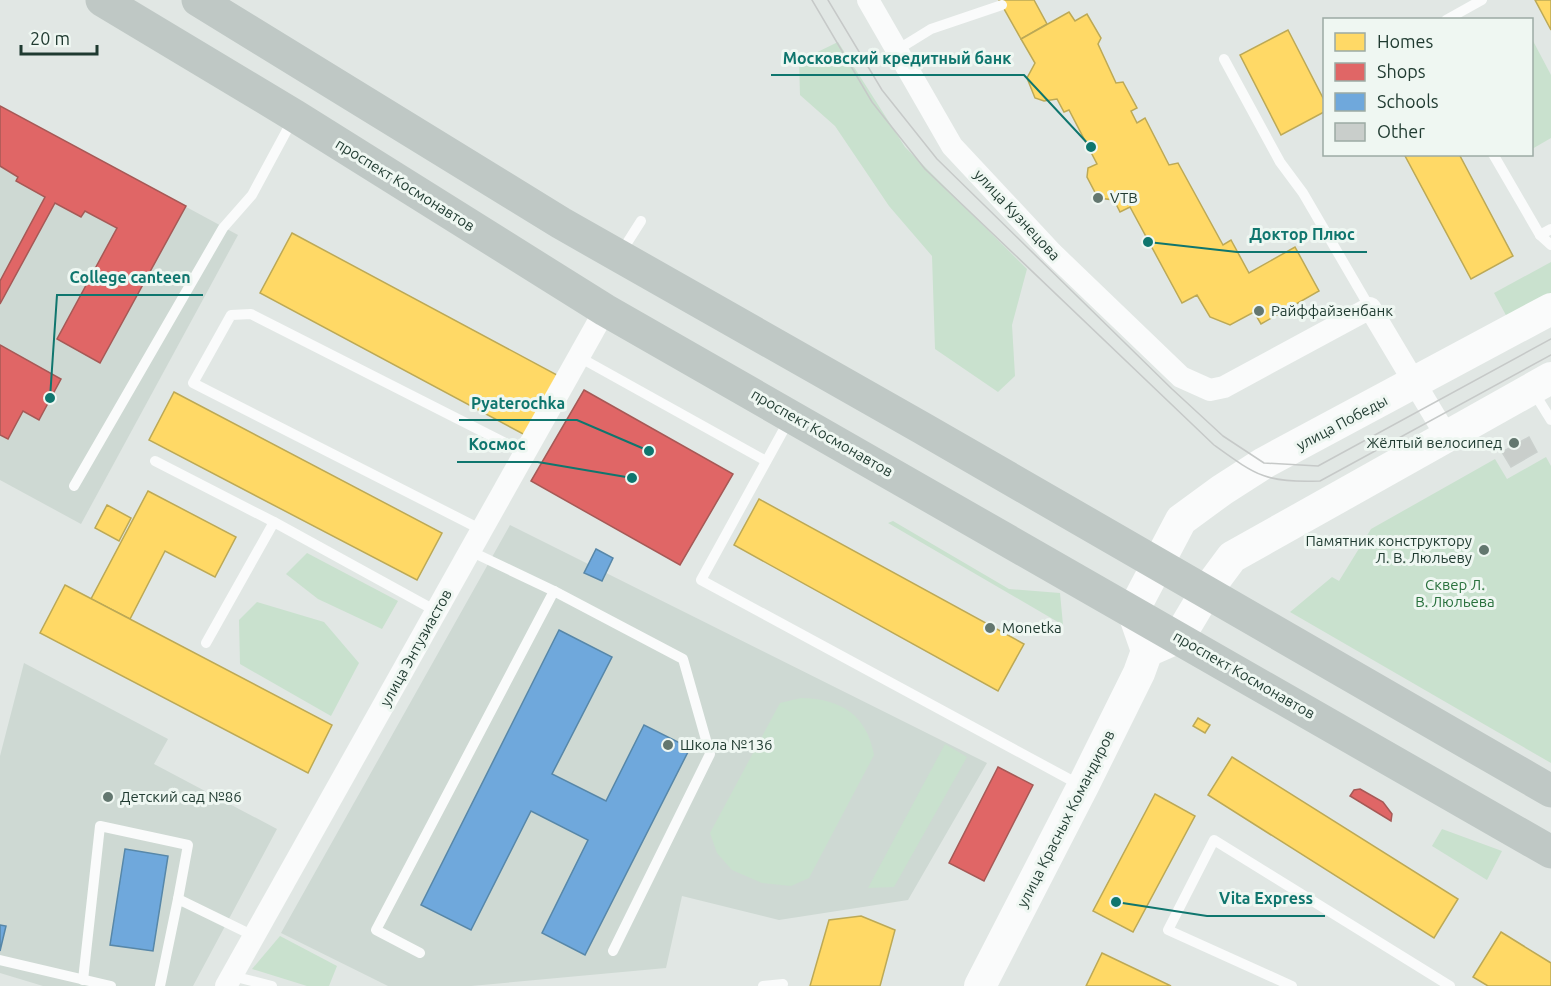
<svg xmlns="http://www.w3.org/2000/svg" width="1551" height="986" font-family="Ubuntu,sans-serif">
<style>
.built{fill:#ced9d3}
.green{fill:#c9e1ce}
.homes{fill:#ffd966;stroke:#bca956;stroke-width:1.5}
.shops{fill:#e06666;stroke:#a65956;stroke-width:1.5}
.schools{fill:#6fa8dc;stroke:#5787a8;stroke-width:1.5}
.building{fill:#c9cecb;stroke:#cad0cd;stroke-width:1.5}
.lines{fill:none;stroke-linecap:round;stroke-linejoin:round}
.lane{stroke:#fafbfb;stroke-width:10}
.street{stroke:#fafbfb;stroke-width:22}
.secondary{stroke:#fafbfb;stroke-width:32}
.primary{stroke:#bfc8c5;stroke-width:33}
.tram{stroke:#c6c9c8;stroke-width:1.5}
.poi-dot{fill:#63776f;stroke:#eff7f2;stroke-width:2}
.labels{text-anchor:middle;stroke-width:6;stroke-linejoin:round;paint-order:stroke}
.street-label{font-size:15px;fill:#1f3a30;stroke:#eff7f2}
.poi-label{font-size:15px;fill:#1f3a30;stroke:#eff7f2;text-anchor:start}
.park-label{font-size:15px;fill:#29713d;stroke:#eff7f2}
.leader{fill:none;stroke:#0f766e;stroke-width:2}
.callout-dot{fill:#0f766e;stroke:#eff7f2;stroke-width:2}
.callout-label{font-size:16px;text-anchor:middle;font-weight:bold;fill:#0f766e;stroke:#eff7f2;stroke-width:6;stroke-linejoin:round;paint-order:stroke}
</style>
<rect width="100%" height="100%" fill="#e1e7e4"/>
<g class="built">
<path d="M0,106L238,235L81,524L0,480Z"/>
<path d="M510,525L987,763L908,900L779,920L682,896L666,968L471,986H388L281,933Z"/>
<path d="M24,663L168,739L154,764L277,829L193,986H43L0,973V756Z"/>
</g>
<g class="green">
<path d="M1532,39L1551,75V138L1532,149Z"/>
<path d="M838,42L905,147L1027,269L1012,325L1015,376L998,392L935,349L932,256L889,206L835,126L800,95L799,61Z"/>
<path d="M1551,262V295L1508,319L1494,293Z"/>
<path d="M1546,457L1551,466V763L1290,612L1332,577L1339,581L1371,529L1495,459L1507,479Z"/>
<path d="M893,521L1009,589L1060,593L1063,625L888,523Z"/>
<path d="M307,553L398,601L382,629L318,599L286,574Z"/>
<path d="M257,602L324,622L359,663L331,716L240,664L239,620Z"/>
<path d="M801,698C841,699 866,714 874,755L809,878L791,886L762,883L732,870L717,853L710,833L780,703Z"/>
<path d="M945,744L967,757L894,887L868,888Z"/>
<path d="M1442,829L1502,851L1487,880L1432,846Z"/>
<path d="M280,936L337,966L329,986H307L252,969Z"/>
</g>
<g class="homes">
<path d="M999,0H1034L1047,24L1021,39Z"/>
<path d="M1535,0H1551V30Z"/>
<path d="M1069,12L1075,21L1087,14L1101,38L1098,44L1116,83L1123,82L1137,108L1131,111L1137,123L1145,118L1169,165L1178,163L1223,245L1231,240L1249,273L1295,247L1319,291L1261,324L1254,312L1230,325L1210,317L1197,295L1182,303L1130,207L1120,212L1114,200L1098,198L1087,177L1088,168L1097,164L1069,110L1064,112L1057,99L1044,101L1035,98L1027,78L1035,63L1021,39Z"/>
<path d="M1288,30L1324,100V112L1281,135L1240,55Z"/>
<path d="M1404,154H1459L1513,256L1471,279Z"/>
<path d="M292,233L557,375L525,435L260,293Z"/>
<path d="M174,392L442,533L417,580L149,440Z"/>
<path d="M148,491L236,537L215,577L165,551L130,619L91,599Z"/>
<path d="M759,499L1024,644L998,691L734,545Z"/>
<path d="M107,505L131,518L119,541L95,528Z"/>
<path d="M65,585L332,725L308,773L40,633Z"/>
<path d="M1198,718L1210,725L1205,733L1193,726Z"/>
<path d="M1232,757L1458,899L1434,938L1208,795Z"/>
<path d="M1155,794L1195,816L1133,932L1093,911Z"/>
<path d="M861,916L895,930L880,986H810L829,920Z"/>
<path d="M1501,932L1551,963V986H1488L1473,977Z"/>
<path d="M1102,953L1171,986H1086Z"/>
</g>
<g class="shops">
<path d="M0,106L186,206L100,363L57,339L117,228L85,211L81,217L55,203L0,304V281L45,197L16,181L18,177L0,166Z"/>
<path d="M0,345L61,379L39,420L23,411L8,439L0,435Z"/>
<path d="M584,390L733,474L680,565L531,481Z"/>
<path d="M998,767L1033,785L984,881L949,863Z"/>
<path d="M1360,789L1383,802L1392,814L1391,821L1350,796L1354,790Z"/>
</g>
<g class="schools">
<path d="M596,549L613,558L602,581L584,573Z"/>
<path d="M559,630L612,657L552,774L606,801L644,725L690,748L585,955L542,933L588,840L531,811L471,930L421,905Z"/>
<path d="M125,849L168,856L153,951L110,945Z"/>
<path d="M0,925L6,926L0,951Z"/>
</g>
<path class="building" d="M1529,437L1537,452L1511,467L1502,452Z"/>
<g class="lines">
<g class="lane">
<path d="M1446,20L1482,0"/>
<path d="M897,50L931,29L1002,5"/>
<path d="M1224,59L1280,162L1303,193L1370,308"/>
<path d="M1493,154L1540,235L1551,245"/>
<path d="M1540,235L1551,229"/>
<path d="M620,254L641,221"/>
<path d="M579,357L766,461"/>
<path d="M1533,391L1551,420"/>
<path d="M789,420L701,580L1080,785"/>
<path d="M155,461L274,522L436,611"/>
<path d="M74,486L223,228L252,195L293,119"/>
<path d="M482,530L193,383L231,315L251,314L525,453"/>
<path d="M470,551L554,591L683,659L710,754L613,951"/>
<path d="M206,643L274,522"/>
<path d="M420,953L376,930L554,591"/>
<path d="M0,960L111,986"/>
<path d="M232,976L272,986"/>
<path d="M83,980L100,826L188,845L178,899"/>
<path d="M160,986L178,899L254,936"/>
<path d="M763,986L783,984"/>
<path d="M1292,986L1168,930L1214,840L1450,986"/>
</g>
<g class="street">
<path d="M868,0L952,146L1052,253L1181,377L1210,390L1224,387L1370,308L1447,437"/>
<path d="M226,986L605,310"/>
</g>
<g class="secondary">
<path d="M1154,648L1179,637L1206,592L1232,557L1551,378"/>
<path d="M1147,651L1133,611L1181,520L1222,490L1264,463L1551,309"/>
<path d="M980,986L1083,786L1139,673L1147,651"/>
</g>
<g class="primary">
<path d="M102,0L295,116L605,310L1551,852"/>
<path d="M198,0L561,223L922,428L1551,791"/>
</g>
<g class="tram">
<path d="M812,0L872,102L925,169L1214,445C1257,476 1266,483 1320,481L1551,355"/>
<path d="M828,0L882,90L937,159L1172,389L1223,436L1264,463L1318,466L1551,339"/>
</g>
</g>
<g class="poi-dot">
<circle cx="1098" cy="198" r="6"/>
<circle cx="1259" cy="311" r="6"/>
<circle cx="1514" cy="443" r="6"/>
<circle cx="1484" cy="550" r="6"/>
<circle cx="990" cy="628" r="6"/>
<circle cx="668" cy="745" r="6"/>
<circle cx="108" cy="797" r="6"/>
</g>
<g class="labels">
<g class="street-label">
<text transform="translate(405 185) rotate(32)" y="5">проспект Космонавтов</text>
<text transform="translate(1017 215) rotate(47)" y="5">улица Кузнецова</text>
<text transform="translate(1342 423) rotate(-28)" y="5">улица Победы</text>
<text transform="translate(822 433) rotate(30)" y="5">проспект Космонавтов</text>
<text transform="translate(416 648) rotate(-61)" y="5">улица Энтузиастов</text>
<text transform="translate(1244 675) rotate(30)" y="5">проспект Космонавтов</text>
<text transform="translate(1066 819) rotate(-63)" y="5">улица Красных Командиров</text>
</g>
<g class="poi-label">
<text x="1110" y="203">VTB</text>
<text x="1271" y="316">Райффайзенбанк</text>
<text x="1502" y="448" text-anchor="end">Жёлтый велосипед</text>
<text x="1472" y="546" text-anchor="end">Памятник конструктору<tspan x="1472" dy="17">Л. В. Люльеву</tspan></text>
<text x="1002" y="633">Monetka</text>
<text x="680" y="750">Школа №136</text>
<text x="120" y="802">Детский сад №86</text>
</g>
<g class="park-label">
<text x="1455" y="590">Сквер Л.<tspan x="1455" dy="17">В. Люльева</tspan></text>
</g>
</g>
<path class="leader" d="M1091 147L1024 75H771M1148 242L1237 252H1367M50 398L57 295H203M649 451L577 420H459M632 478L538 462H457M1116 902L1207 916H1325"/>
<g class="callout-dot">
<circle cx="1091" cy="147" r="6"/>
<circle cx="1148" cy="242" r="6"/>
<circle cx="50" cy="398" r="6"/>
<circle cx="649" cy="451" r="6"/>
<circle cx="632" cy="478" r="6"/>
<circle cx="1116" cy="902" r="6"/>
</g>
<g class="callout-label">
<text x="897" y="64">Московский кредитный банк</text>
<text x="1302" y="240">Доктор Плюс</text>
<text x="130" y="283">College canteen</text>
<text x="518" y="409">Pyaterochka</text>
<text x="497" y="450">Космос</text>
<text x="1266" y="904">Vita Express</text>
</g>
<rect x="1323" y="18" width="210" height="138" fill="#eff7f2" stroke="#9caba4" stroke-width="1.5"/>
<rect x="1335" y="33" width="30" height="18" fill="#ffd966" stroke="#9caba4" stroke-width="1.5"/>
<text x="1377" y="48" font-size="18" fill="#1f3a30">Homes</text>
<rect x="1335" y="63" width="30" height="18" fill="#e06666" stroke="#9caba4" stroke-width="1.5"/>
<text x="1377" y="78" font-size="18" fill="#1f3a30">Shops</text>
<rect x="1335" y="93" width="30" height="18" fill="#6fa8dc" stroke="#9caba4" stroke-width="1.5"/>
<text x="1377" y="108" font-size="18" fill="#1f3a30">Schools</text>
<rect x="1335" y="123" width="30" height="18" fill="#c9cecb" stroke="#9caba4" stroke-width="1.5"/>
<text x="1377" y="138" font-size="18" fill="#1f3a30">Other</text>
<path d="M21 45v9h76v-9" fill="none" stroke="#1f3a30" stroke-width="3"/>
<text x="30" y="45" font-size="18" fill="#1f3a30" stroke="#eff7f2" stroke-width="4.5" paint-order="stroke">20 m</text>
</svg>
